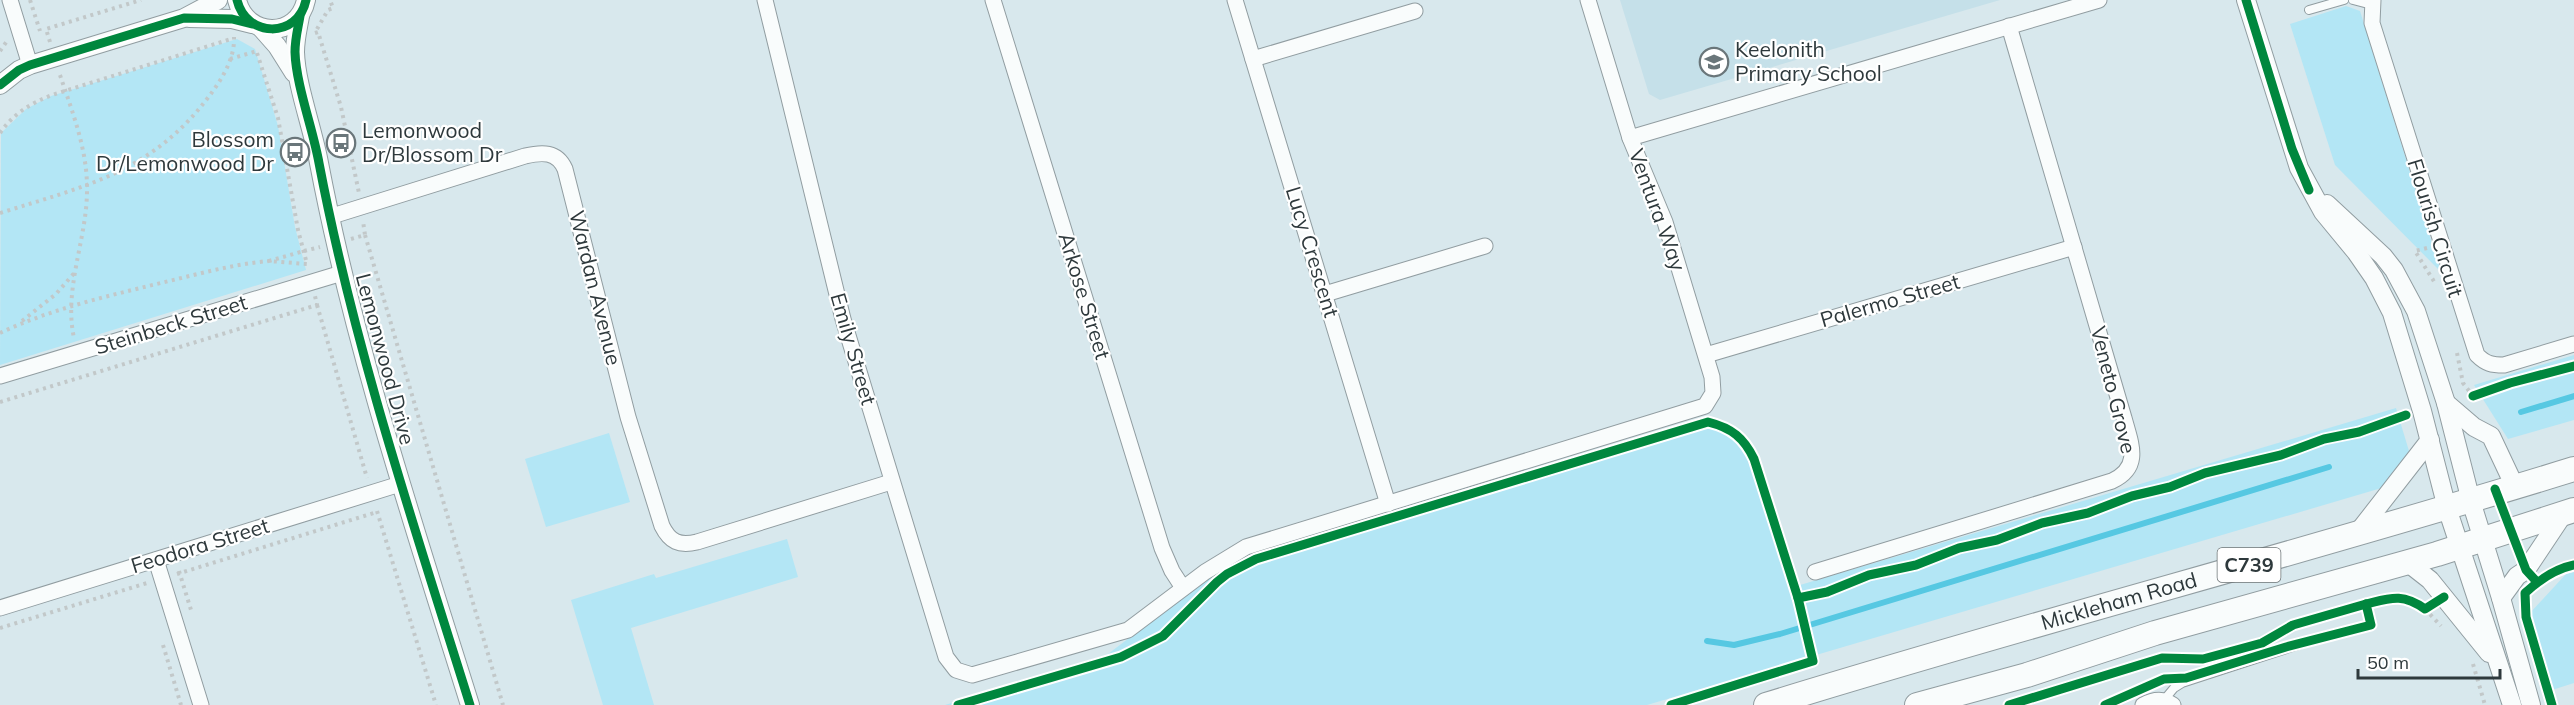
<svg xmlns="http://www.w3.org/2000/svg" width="2574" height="705" font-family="Mulish,sans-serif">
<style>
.built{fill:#c5e0e9}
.green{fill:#b3e6f5}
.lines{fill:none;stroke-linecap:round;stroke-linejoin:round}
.stream{stroke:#56c8e2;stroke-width:6}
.service-casing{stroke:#919da1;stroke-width:10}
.minor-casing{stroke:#919da1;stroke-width:17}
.tertiary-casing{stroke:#919da1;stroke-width:20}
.primary-casing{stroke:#919da1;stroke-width:26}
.path{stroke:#c2c8c9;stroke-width:4;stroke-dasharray:3 4.5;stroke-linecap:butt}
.service{stroke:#f9fcfc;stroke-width:8}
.minor{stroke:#f9fcfc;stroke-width:15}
.tertiary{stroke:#f9fcfc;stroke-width:18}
.primary{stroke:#f9fcfc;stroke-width:24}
.cycleway-casing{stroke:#fff;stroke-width:13}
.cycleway{stroke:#00873e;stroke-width:9}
.labels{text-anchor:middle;stroke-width:4.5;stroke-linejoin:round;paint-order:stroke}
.shield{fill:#fff;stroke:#6d7476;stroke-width:1.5}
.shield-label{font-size:20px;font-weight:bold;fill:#2e393c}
.poi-label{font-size:21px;fill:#2e393c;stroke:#fff;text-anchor:start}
.street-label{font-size:21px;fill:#2e393c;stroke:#fff}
</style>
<rect width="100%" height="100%" fill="#d8e8ed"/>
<path class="built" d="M1620,0H2000L1660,100L1649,94Z"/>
<g class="green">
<path d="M2346,6L2360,11L2441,272L2335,165L2290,24Z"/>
<path d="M237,39L255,49L278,126L295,227L306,270L0,365L1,133L26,109L51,96Z"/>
<path d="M2574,355V420L2508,439L2474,385Z"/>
<path d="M2396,408L2409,451L2395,484L1647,705H945L1108,654L1208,578L1701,427L1717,428L1742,445L1781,525L1800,585Z"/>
<path d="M609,433L630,502L546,527L525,459Z"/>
<path d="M787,539L798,577L631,628L654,705H603L571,600L654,574L656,578Z"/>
<path d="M2574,572V683L2552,690L2530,613L2566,574Z"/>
</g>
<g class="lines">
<g class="stream">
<path d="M2521,412L2574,396"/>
<path d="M1707,641L1734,645L1780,634L2329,467"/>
</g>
<g class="service-casing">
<g id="service">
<path d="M2353,0L2372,5"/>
<path d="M2309,10L2344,0"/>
<path d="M2164,700L2174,688L2182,683L2332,634"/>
</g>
</g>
<g class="minor-casing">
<g id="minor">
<path d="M10,0L30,65"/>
<path d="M765,0L843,319L946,657L956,670L972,675L1128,630L1205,572L1246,547L1705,406L1713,393L1712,377L1665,222L1630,138L1588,0"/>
<path d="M993,0L1162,548L1172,571L1183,588"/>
<path d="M1235,0L1388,504"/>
<path d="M2373,0L2372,23L2477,355C2486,364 2492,365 2504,365L2574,344"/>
<path d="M1253,59L1415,11"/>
<path d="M1630,138L2099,0"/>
<path d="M329,217L525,156C542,152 557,151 565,169L628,417L662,526C670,542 679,546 697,542L891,482"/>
<path d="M1325,294L1485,246"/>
<path d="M1706,355L2074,247"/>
<path d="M0,376L342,273"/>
<path d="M156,560L201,705"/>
<path d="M1815,572L2112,481C2142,467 2131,444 2124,418L2009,26"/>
<path d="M0,608L400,484"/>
<path d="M2143,705C2154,699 2163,698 2173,705"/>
</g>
</g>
<g class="tertiary-casing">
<g id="tertiary">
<path d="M237,0C246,38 298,39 306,0"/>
<path d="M2246,0L2299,168L2323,212L2356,252L2374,278L2392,313L2422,411L2447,508L2512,705"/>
<path d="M300,16C298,28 295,39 295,52C296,85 313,129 319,163C354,347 414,526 470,705"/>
<path d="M189,18L232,19L252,24"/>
<path d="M262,29L277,46L294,73"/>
<path d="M0,85L19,70L30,65L184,18L218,0"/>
<path d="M2327,204L2383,256L2394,270L2416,311L2446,403L2471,501L2501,598L2531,705"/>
<path d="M2446,403L2474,427L2491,436L2515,487"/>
<path d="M2356,535L2430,440"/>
<path d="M2407,562L2430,580L2489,653"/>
<path d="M2501,598L2517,576L2526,570L2564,513"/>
</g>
</g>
<g class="primary-casing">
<g id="primary">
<path id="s1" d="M1766,705C2034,622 2306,552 2574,469"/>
<path d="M1917,705L2027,675L2155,633L2437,554L2574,510"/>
</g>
</g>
<g class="path">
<path d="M30,0L40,31"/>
<path d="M317,29L328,10L333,8L330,0"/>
<path d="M315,33L318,32L341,107L359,193"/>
<path d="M50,42L46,29L141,0"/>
<path d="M0,51L7,41"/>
<path d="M257,53L278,118L298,230L307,264L269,261L304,251"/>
<path d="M230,59L257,51"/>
<path d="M60,75C72,111 87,149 87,187C88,237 63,288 74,338"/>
<path d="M0,133C13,114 31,103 52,95L231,39"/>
<path d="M0,213C86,186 153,172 210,95C222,79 235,58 234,37"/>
<path d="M365,235L503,705"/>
<path d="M351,239L365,235L363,221"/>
<path d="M2427,248L2415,251L2435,283"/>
<path d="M304,251L320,247"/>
<path d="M317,305L367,478"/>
<path d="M22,321L56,294L76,271"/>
<path d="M0,333C53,308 112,295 169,281C202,273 235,264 269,261"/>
<path d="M2457,353L2463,383L2473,396"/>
<path d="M0,402L317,305L315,296"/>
<path d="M377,511L436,705"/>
<path d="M179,571L191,610"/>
<path d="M177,574L377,512"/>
<path d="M2425,609L2441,626"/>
<path d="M0,628L147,583"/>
<path d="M163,645L181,705"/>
<path d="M2473,664L2485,705"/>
</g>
<use href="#service" class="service"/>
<use href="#minor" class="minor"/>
<use href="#tertiary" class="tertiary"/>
<use href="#primary" class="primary"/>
<g class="cycleway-casing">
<g id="cycleway">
<path d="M237,0C246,38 298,39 306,0"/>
<path d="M2246,0L2292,149L2309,190"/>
<path d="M300,16C298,28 295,39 295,52C296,85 313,129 319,163C354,347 414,526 470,705"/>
<path d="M0,85L19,70L30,65L184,18L232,19L252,24"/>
<path d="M2473,396L2510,383L2574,366"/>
<path d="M2495,489L2526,570L2537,582"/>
<path d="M1798,598L1827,592L1869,575L1916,565L1959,548L1997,540L2042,523L2088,513L2132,496L2170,487L2205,473L2281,455L2324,439L2359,432L2406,415"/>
<path d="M958,705L1121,657L1163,636L1217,582L1227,574L1256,559L1708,422C1732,428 1744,438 1754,459L1798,598L1813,661L1671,705"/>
<path d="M2009,705L2162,658L2203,659L2262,643L2293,625L2366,604"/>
<path d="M2105,705L2164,679L2186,678L2286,647L2371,625L2366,604C2391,598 2402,593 2425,609L2444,597"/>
<path d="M2552,705L2526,617L2525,593C2539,580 2555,569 2574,565"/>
</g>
</g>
<use href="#cycleway" class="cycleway"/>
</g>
<defs>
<g id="school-ring" transform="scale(1.5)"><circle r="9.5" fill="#fff" stroke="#6a767a" stroke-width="1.5"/><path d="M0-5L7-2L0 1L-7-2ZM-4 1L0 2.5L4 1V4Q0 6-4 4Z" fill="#6a767a"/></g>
<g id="bus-ring" transform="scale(1.5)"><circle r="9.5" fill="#fff" stroke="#6a767a" stroke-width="1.5"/><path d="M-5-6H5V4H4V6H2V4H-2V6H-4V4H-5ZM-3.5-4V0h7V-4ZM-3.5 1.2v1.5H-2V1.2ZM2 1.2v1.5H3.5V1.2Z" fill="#6a767a"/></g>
</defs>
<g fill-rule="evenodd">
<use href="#school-ring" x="1714" y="62"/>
<use href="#bus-ring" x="341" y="143"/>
<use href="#bus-ring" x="295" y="152"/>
</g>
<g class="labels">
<rect class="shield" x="2217.5" y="548" width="63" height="34" rx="4.5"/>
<g class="shield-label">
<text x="2249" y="572">C739</text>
</g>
<g class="poi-label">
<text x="1735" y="57">Keelonith<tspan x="1735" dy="24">Primary School</tspan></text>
<text x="362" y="138">Lemonwood<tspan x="362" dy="24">Dr/Blossom Dr</tspan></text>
<text x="274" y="147" text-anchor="end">Blossom<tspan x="274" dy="24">Dr/Lemonwood Dr</tspan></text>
</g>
<g class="street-label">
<text transform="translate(1657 210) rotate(70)" y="7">Ventura Way</text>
<text transform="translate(2435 228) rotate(73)" y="7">Flourish Circuit</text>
<text transform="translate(1312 252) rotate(73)" y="7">Lucy Crescent</text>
<text transform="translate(595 288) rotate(76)" y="7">Wardan Avenue</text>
<text transform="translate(1084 296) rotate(73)" y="7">Arkose Street</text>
<text transform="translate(1890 301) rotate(-16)" y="7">Palermo Street</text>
<text transform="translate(171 325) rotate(-17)" y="7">Steinbeck Street</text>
<text transform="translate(853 349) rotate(74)" y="7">Emily Street</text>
<text transform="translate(385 359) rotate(75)" y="7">Lemonwood Drive</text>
<text transform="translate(2113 390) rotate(76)" y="7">Veneto Grove</text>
<text transform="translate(200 546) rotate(-17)" y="7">Feodora Street</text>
<text dy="7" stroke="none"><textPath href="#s1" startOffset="368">Mickleham Road</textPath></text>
</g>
</g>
<path d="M2358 669v9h142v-9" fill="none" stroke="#2e393c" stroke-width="3"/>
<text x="2367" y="669" font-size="18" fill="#2e393c" stroke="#ffffff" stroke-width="4.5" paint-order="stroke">50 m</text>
</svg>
